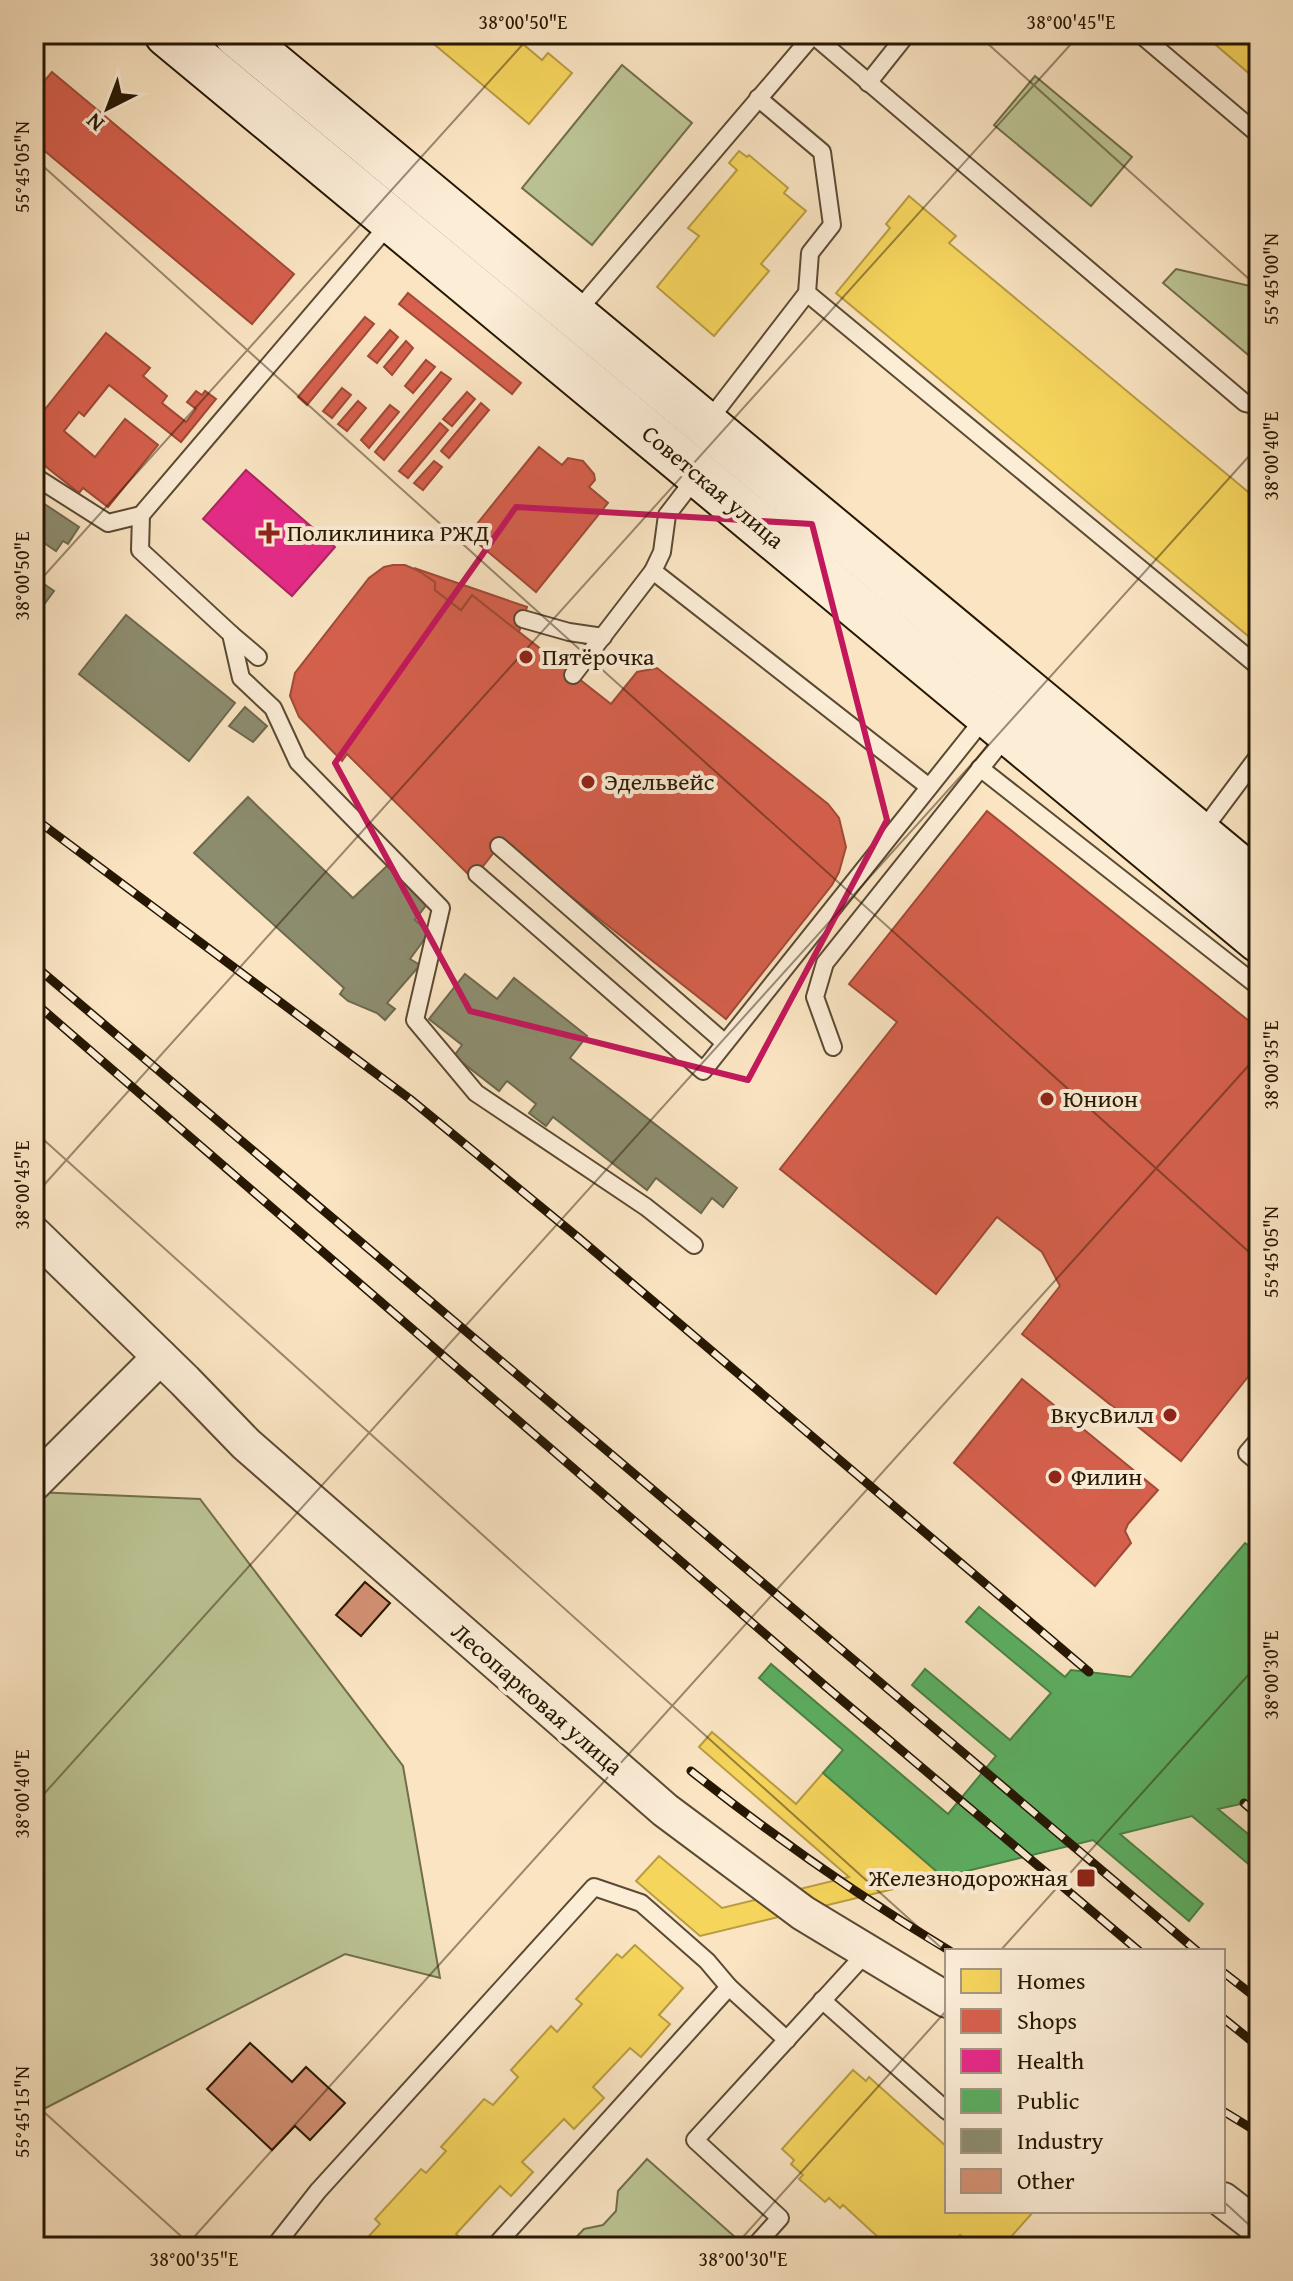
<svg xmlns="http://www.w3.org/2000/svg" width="1293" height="2281" font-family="'Gentium Book Plus',serif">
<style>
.green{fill:#bcc494;stroke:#716e4b;stroke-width:2}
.homes{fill:#f6d55c;stroke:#b89c41;stroke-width:2}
.shops{fill:#d6604d;stroke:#a14a36;stroke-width:2}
.health{fill:#e7298a;stroke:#ad2461;stroke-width:2}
.public{fill:#5aae61;stroke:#4a8144;stroke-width:2}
.industry{fill:#8c8c6e;stroke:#6d694e;stroke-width:2}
.building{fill:#d49174;stroke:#261702;stroke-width:2}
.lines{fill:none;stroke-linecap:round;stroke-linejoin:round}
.service-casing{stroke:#5b4a32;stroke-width:20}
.minor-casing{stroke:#5b4a32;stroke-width:38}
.secondary-casing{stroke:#261702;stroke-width:48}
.service{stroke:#fcedd7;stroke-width:16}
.minor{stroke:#fcedd7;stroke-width:34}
.secondary{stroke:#fcedd7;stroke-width:44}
.rail-casing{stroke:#261702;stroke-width:9}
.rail{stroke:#fcedd7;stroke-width:6;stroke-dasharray:18;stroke-linecap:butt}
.marked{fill:none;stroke:#c2185b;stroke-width:6;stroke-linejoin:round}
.ticks{fill:none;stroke:#261702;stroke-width:2;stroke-opacity:0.45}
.poi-dot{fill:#8f2418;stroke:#fcedd7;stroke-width:3}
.labels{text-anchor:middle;stroke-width:8;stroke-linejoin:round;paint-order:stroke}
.street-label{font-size:24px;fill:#261702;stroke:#fcedd7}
.poi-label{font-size:24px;fill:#261702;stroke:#fcedd7;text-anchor:start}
.neatline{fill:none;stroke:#261702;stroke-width:3}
.ticks-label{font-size:20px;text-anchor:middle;fill:#261702}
</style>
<rect width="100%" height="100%" fill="#fae4c2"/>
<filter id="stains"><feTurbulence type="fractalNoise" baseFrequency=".0025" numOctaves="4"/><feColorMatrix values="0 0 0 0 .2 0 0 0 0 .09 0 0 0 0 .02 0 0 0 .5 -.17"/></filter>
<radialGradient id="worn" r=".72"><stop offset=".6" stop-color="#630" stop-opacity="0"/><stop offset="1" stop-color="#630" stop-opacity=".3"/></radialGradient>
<g class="green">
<path d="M622,65L692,123L592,245L522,188Z"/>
<path d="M1035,76L1132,157L1091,206L994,125Z"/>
<path d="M1176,269L1259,288V364L1163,283Z"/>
<path d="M34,1492L200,1499L403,1766L440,1978L345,1954L34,2114Z"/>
<path d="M647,2159L744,2245L742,2247H567L584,2229L603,2225L616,2211L618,2191Z"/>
</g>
<g class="homes">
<path d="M422,34H511L542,60L548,53L572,73L529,124Z"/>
<path d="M1203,34H1259V82Z"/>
<path d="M739,151L747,157L749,155L788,188L784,193L806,211L761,264L769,271L714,336L657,287L699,236L688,228L737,170L729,163Z"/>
<path d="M909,196L956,236L949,243L1259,501V645L836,293L890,228L886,224Z"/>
<path d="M712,1732L796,1804L823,1773L943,1877L700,1936L636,1881L659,1856L722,1908L849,1877L699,1747Z"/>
<path d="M635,1945L683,1988L659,2015L670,2024L641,2057L630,2048L593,2087L604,2098L598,2104L574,2129L564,2119L522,2162L533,2172L511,2196L500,2186L456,2234L467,2244L464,2247H359L380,2224L375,2219L421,2169L426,2173L446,2151L441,2147L484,2099L493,2105L518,2077L511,2070L551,2026L557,2032L582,2004L576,1999L617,1954L622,1958Z"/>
<path d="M853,2070L866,2081L869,2077L947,2147V2211H1034L1002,2247H973L960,2235L949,2247H871L879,2238L843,2205L840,2208L829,2198L825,2202L799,2179L803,2175L791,2164L794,2160L782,2149Z"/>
</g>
<g class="shops">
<path d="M52,72L294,274L252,324L34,142V93Z"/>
<path d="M408,293L521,383L512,394L399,304Z"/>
<path d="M365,317L374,324L307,405L298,397Z"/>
<path d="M390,330L398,337L377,363L368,356Z"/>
<path d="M106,333L150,368L143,376L167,396L162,403L186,422L196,409L187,402L196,391L202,395L205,391L216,399L181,442L109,385L84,416L79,412L64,431L95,457L125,419L158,445L108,507L83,488L79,493L35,458L34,454V423Z"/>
<path d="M406,341L413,348L392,375L384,367Z"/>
<path d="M426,360L435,367L413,393L405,386Z"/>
<path d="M441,372L451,379L384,460L375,452Z"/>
<path d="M342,388L351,395L332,418L323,411Z"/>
<path d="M467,392L475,399L452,426L443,419Z"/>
<path d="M358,401L366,408L347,431L338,424Z"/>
<path d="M481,403L489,410L449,458L441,451Z"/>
<path d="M390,405L399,412L369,448L361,440Z"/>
<path d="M440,423L448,430L408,478L399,471Z"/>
<path d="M539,447L562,465L568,458L583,461L594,474L595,480L589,487L608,503L536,592L468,535Z"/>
<path d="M434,461L442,467L423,490L414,483Z"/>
<path d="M393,565H405L424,573L435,582V590L461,610L472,595L611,704L637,672L657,668L828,804L839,818L846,847L839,872L832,885L726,1019L502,842L473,879L347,754L342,761L299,717L290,696L295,673L369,578L384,567Z"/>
<path d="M414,568L527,607L519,632L472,595L461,610L435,590V582Z"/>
<path d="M987,811L1259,1029V1363L1181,1461L1022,1334L1060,1286L1042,1252L997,1217L936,1294L780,1169L897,1022L849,984Z"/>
<path d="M1022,1379L1158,1490L1128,1524L1125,1531L1131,1543L1095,1586L954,1463Z"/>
<path d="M1155,2237L1176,2240L1191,2247H1124L1136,2241Z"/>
</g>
<path class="health" d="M246,470L335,547L292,596L203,519Z"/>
<path class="public" d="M1245,1543L1259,1552V1800L1218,1809L1259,1843V1873L1192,1816L1120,1834L1203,1904L1189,1921L1093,1840L943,1877L823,1773L843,1750L759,1678L771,1664L948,1814L996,1756L912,1685L925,1669L1010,1740L1051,1693L966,1622L979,1607L1065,1677L1071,1670L1131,1677Z"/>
<g class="industry">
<path d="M34,497L79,527L68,544L63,541L56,551L34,536Z"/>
<path d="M34,577L54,591L34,618Z"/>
<path d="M126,615L235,703L189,761L79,674Z"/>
<path d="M245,707L267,726L253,742L229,726Z"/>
<path d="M248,797L353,898L390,863L431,899L415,920L429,933L410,959L420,965L387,1003L395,1009L385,1020L377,1013L348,1001L340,994L344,988L194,853Z"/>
<path d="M465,974L497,999L514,978L587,1036L570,1058L737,1188L723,1207L712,1198L701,1213L656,1178L647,1190L553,1117L546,1126L529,1113L536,1104L507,1081L499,1091L454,1056L462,1045L429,1019Z"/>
</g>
<g class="building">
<path d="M365,1582L390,1603L361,1636L336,1615Z"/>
<path d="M250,2043L292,2082L306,2067L345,2103L310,2140L295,2126L272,2150L207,2089Z"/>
</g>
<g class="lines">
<g class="service-casing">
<g id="service">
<path d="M1140,34L1259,135"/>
<path d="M868,83L907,34"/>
<path d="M391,222L141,515L140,550L231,634L241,678L273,708L298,762L441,908L415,1020L476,1093L646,1207L694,1245"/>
<path d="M807,293L1259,667"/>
<path d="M575,314L813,35L1245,403L1259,406"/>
<path d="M706,424L807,293L810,253L832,225L822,152L758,98"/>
<path d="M34,476L108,523L141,515"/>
<path d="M653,571L929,787"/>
<path d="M523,619L569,632L603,637"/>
<path d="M231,634L258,657"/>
<path d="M573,675L653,571L662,552L667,515L697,476"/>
<path d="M980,768L1259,987"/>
<path d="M1200,834L1259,755"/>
<path d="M499,846L725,1043"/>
<path d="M477,874L703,1071L986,716"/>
<path d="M833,1047L815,997L825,963L1008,734"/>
<path d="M1259,1439L1247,1453L1259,1463"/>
<path d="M822,2000L947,2111"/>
<path d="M274,2247L318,2191L594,1887L641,1903L707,1961L729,1987L787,2040"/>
<path d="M494,2247L729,1987"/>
<path d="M754,2247L780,2218L695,2140L866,1953"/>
</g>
</g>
<g class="minor-casing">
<g id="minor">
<path d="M34,1234L185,1381L246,1444L665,1810L803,1913L947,2000"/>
<path d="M34,1483L160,1357"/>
<path d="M1223,2200L1259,2228"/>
</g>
</g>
<g class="secondary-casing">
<g id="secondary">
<path d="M167,34L1259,940"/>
<path d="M236,34L1259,884"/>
</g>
</g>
<use href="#service" class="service"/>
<use href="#minor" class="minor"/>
<use href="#secondary" class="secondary"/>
<g class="rail-casing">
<g id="rail">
<path d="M34,818L410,1099L580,1239L1089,1672"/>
<path d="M34,965L1197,1951"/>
<path d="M34,1002L824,1685L1139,1951"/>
<path d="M691,1771C774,1837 860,1897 950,1951"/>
<path d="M1244,1803L1259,1816"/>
<path d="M1223,1972L1259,2000"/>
<path d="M1223,2018L1259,2047"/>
<path d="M1223,2111L1259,2133"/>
</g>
</g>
<use href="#rail" class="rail"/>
</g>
<path class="marked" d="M516,507L812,524L887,820L748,1080L470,1011L335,763Z"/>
<path class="ticks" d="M977,34L1259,288M34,158L1259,1261M34,587L532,34M34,1131L947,1953M34,1196L1080,34M34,1805L1259,445M1000,1951L1259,1663M34,2103L193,2247M1223,2201L1259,2234M185,2247L1259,1054M734,2247L947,2010"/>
<g class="poi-dot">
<path d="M265 521h8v8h8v8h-8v8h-8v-8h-8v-8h8z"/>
<circle cx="526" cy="657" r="8"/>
<circle cx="588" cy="782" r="8"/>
<circle cx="1047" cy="1099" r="8"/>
<circle cx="1170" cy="1415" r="8"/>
<circle cx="1055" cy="1477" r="8"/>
<rect x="1076" y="1868" width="20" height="20" rx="4"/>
</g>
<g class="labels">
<g class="street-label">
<text transform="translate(713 487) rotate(40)" y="8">Советская улица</text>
<text transform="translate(537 1699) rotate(41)" y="8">Лесопарковая улица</text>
</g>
<g class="poi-label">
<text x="287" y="541">Поликлиника РЖД</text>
<text x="542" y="665">Пятёрочка</text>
<text x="604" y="790">Эдельвейс</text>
<text x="1063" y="1107">Юнион</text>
<text x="1154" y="1423" text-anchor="end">ВкусВилл</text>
<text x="1071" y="1485">Филин</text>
<text x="1068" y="1886" text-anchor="end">Железнодорожная</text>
</g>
</g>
<rect width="1293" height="2281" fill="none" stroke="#fae4c2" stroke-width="88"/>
<rect x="945" y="1949" width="280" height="264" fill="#fcedd7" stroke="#a69782" stroke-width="2"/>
<rect x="961" y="1969" width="40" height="24" fill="#f6d55c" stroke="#a69782" stroke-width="2"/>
<text x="1017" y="1989" font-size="24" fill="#261702">Homes</text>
<rect x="961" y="2009" width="40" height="24" fill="#d6604d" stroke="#a69782" stroke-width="2"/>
<text x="1017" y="2029" font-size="24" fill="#261702">Shops</text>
<rect x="961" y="2049" width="40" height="24" fill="#e7298a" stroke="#a69782" stroke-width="2"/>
<text x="1017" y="2069" font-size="24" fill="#261702">Health</text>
<rect x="961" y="2089" width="40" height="24" fill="#5aae61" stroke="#a69782" stroke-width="2"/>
<text x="1017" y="2109" font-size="24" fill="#261702">Public</text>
<rect x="961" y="2129" width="40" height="24" fill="#8c8c6e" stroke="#a69782" stroke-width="2"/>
<text x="1017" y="2149" font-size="24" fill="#261702">Industry</text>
<rect x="961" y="2169" width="40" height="24" fill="#d49174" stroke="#a69782" stroke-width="2"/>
<text x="1017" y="2189" font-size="24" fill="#261702">Other</text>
<g transform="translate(108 108) rotate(222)" stroke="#fcedd7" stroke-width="6" paint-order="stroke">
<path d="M0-6L14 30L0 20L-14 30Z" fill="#261702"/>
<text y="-12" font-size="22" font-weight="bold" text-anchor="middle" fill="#261702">N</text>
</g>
<rect x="44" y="44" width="1205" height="2193" class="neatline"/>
<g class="ticks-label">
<text x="523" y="29">38°00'50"E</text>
<text x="1071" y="29">38°00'45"E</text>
<text transform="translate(22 167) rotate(-90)" y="7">55°45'05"N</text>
<text transform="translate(1271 279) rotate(-90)" y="7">55°45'00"N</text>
<text transform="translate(1271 456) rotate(-90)" y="7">38°00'40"E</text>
<text transform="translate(22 576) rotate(-90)" y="7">38°00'50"E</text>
<text transform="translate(1271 1065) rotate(-90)" y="7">38°00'35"E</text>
<text transform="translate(22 1185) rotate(-90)" y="7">38°00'45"E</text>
<text transform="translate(1271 1252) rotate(-90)" y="7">55°45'05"N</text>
<text transform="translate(1271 1675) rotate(-90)" y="7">38°00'30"E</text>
<text transform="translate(22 1794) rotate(-90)" y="7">38°00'40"E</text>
<text transform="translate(22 2112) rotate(-90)" y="7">55°45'15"N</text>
<text x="194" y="2266">38°00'35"E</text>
<text x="743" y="2266">38°00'30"E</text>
</g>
<rect width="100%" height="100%" filter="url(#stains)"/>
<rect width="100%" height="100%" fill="url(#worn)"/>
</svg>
